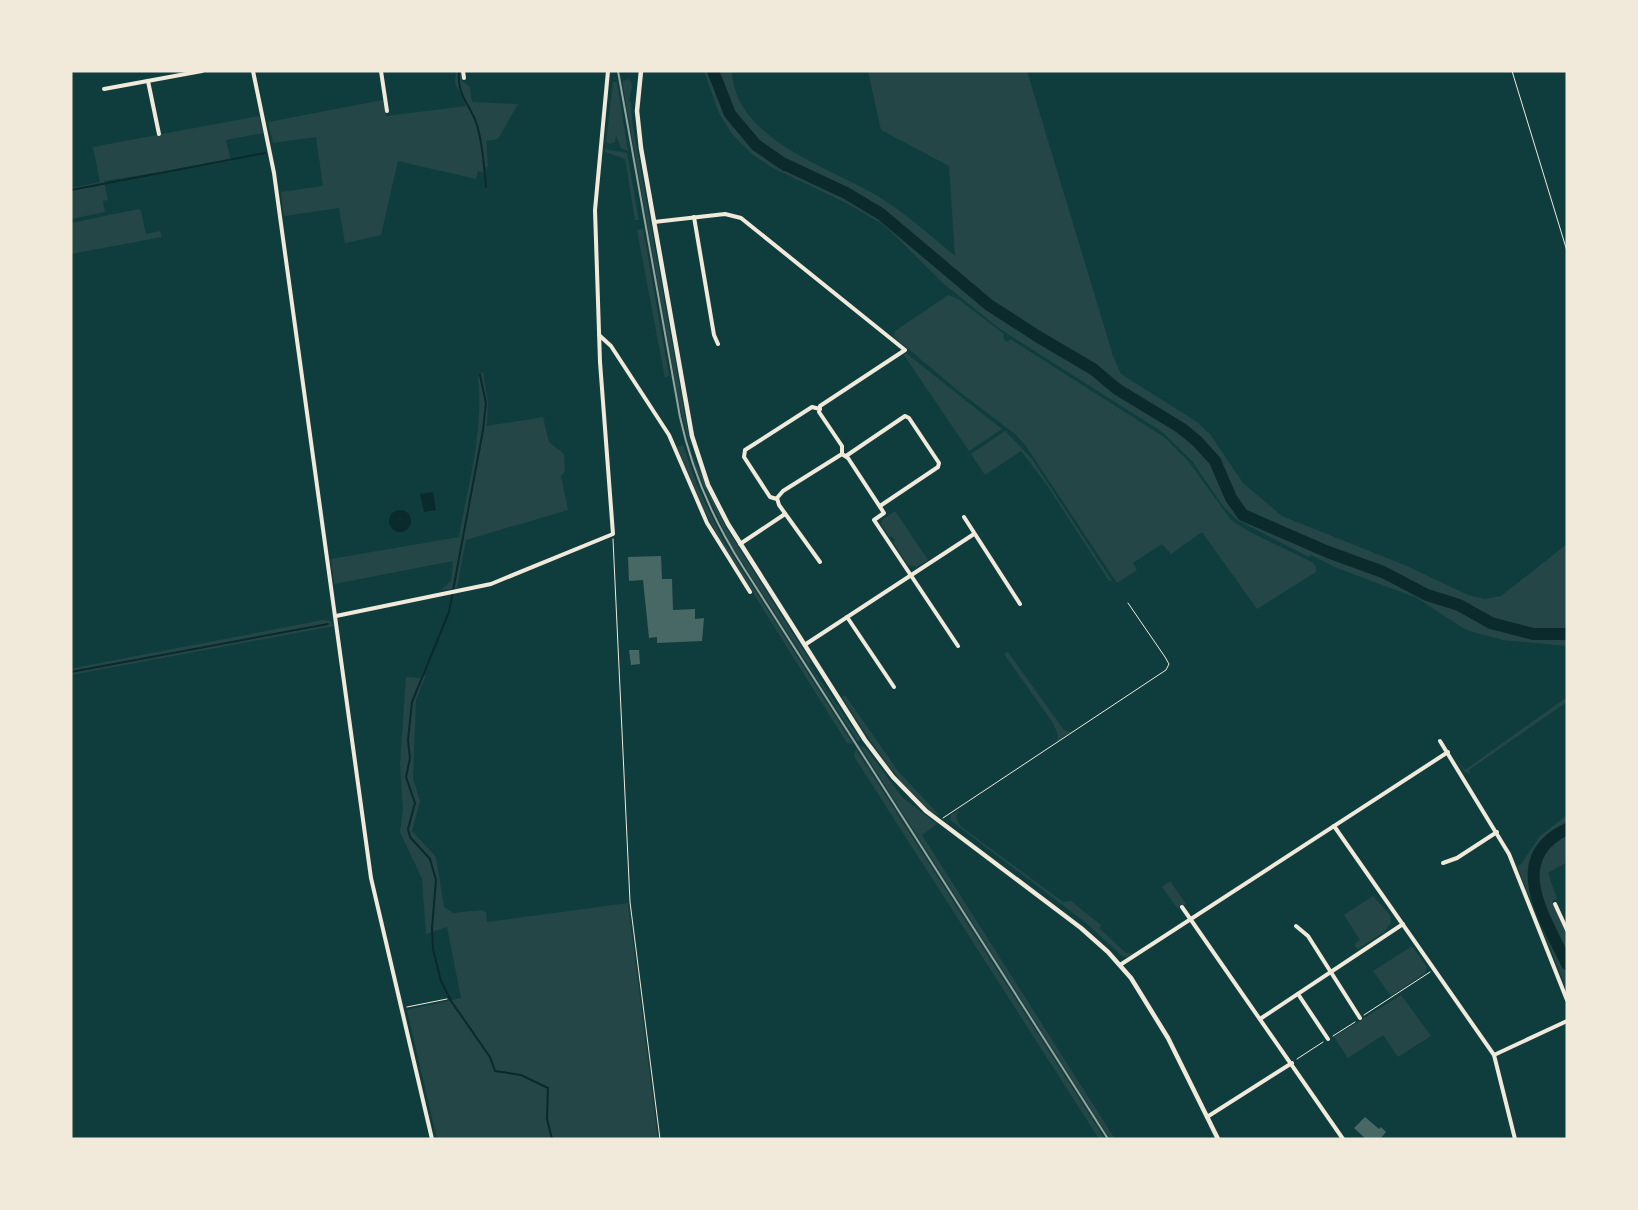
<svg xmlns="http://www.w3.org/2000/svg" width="1638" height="1210" font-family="Quicksand,sans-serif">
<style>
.green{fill:#244646}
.water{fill:#0a2a2b}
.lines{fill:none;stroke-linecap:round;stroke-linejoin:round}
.stream{stroke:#0a2a2b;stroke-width:2}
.river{stroke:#0a2a2b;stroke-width:12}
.building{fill:#486865}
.path{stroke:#f1e9da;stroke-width:1}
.minor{stroke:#f1e9da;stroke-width:4}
.tertiary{stroke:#f1e9da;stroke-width:4.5}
.rail{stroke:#97a49c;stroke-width:2}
</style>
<rect width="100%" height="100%" fill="#0f3d3e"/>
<g class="green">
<path d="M456,71H461L462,81L470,87L472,102L518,104L498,139L486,141L488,167L483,168L484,173L478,171L476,179L398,161L381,235L345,243L339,208L284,216L281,192L323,186L316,137L273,143L268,122L383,100L386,116L466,106L455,83Z"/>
<path d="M704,71H711L716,88L725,98L716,71H732C734,139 829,167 876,195C904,212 930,235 955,256L949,166L881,130L868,71H1027L1113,356L1121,374L1197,422L1210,434L1243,483L1282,516L1407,566L1468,595L1485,599L1501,596L1567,544V646L1503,640L1473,632L1463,628L1417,598L1337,568L1311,555L1309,557L1237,520L1223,506L1192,461L1161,431L1000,329L944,284L884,225L848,204L771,167L752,154L732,134L719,113Z"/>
<path d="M630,79L632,86L629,101L631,102L632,121L692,454L725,526L811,662L809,664L860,739L858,742L729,542L696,469L679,404L622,81Z"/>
<path d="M613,82H617L628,151L621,148L616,135L615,142L610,144L606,142Z"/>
<path d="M259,116L263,133L226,140L231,161L104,181L108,200L103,201L105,212L71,219V188L100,182L93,147Z"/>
<path d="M605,149L627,153L639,220H635L625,159L605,152Z"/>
<path d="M139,209L141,211L146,234L160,231L162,237L71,254V223Z"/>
<path d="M643,229L669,375L665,378L637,230Z"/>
<path d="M948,295L958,299L1004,334L1003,338L1007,342L1010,339L1164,437L1189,462L1231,520L1248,531L1312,562L1316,567V572L1257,609L1202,532L1171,554L1162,544L1133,563L1137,570L1117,583L1026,446L1015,434L961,393L894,337L895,331Z"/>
<path d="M906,353L989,419L1002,429L969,451L904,355Z"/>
<path d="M483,372L488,403L487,426L543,417L549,442L564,454L565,471L561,476L568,510L466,540L457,588L441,590L451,581L453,561L334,584L331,559L459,537C468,485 484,431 478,377Z"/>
<path d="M1005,431L1032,459L1112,581H1109L1047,485L1021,451L985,475L971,454Z"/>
<path d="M683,445L697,485L723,540L853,744L847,743L720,540L703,508L677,447Z"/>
<path d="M895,511L928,560L916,567L908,565L893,542L895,540L892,536L890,538L881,524L882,520Z"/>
<path d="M323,620L330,621L334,626L71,675V669L84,666Z"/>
<path d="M1008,652L1064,730L1071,732L1057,742L1058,735L1053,723L1004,654Z"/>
<path d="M426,675L416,700L413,778L420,801L412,831L436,857L444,907L453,913L482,910L486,912L487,922L628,903L658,1139H437L407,1010L461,998L447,927L426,934L422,879L400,832L403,809L400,764L406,677L420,678Z"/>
<path d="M845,695L898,771L939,815C914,810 857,721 842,697Z"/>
<path d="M1567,697V702L1469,770L1470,774L1464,771L1452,752L1465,770Z"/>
<path d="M860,746L865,747L902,797L937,824L922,835L1115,1139H1110L1094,1114Z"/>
<path d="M856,749L863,760L1105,1139H1099L855,758L854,755Z"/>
<path d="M959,810L956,817L960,826L1063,902L1071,901L1102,926L1099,928L1126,953H1133L1126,957L1122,956L1085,922L950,820L951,815Z"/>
<path d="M1567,815V862L1548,873L1557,899L1552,901L1567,934V958C1557,935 1528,888 1536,864C1539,857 1545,851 1549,845L1540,849C1520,879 1540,916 1555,946C1558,954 1565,962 1567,971C1568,976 1567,984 1567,990L1517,866L1521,864L1540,836Z"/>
<path d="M1170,881L1186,904L1178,909L1162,887Z"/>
<path d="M1373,896L1390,915L1391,923L1384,932L1358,949L1354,945L1360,940L1344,915Z"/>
<path d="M1412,946L1427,967L1425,973L1391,996L1373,971Z"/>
<path d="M1401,995L1431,1036L1398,1057L1383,1035L1348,1058L1334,1037Z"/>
</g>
<g class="water">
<path d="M433,492L436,510L424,512L420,494Z"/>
<circle cx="400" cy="521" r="11"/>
</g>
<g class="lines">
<g class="stream">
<path d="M459,71C457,98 470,103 477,125C483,145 484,166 486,187"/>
<path d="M783,170L791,167"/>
<path d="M71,190L265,153"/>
<path d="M480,375L486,403L483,430L449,612L412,702L408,740L410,758L406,777L415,803L408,829L410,837L430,859L436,880L432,928L433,949L441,981L451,1001L490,1057L495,1071L521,1075L548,1088L547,1119L552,1139"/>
<path d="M71,672L328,624"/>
</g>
<g class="river">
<path d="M713,71L730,114L756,145L782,163L846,193L881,214L989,305L1037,336L1093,369L1117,389L1181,428L1197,441L1215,461L1231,498L1243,515L1328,552L1383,572L1427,595L1459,605L1491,623L1533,634H1567"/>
<path d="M1567,829C1503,859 1547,921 1567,964"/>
</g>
</g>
<g class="building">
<path d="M661,556L662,579H672L673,610L695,609V619L704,618L702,641L657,643V637L649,638L643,580L629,581L628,557Z"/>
<path d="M629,650H639L640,664L631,665Z"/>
<path d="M1365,1117L1379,1129L1381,1127L1386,1132L1380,1139H1366L1354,1128Z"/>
</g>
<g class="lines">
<g class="path">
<path d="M1512,71L1567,251"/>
<path d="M613,539L630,902L660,1139"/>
<path d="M943,818L1166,670L1169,664L1165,657L1128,603"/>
<path d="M407,1007L447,999"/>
<path d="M1364,1015L1430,972"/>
<path d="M1333,1036L1355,1022"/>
<path d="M1297,1059L1323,1042"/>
</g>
<g class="minor">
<path d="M253,71L274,173L371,878L432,1139"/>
<path d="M381,71L387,111"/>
<path d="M463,71L464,78"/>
<path d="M148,81L159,134"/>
<path d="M104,89L202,71"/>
<path d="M694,217L714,335L718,344"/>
<path d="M654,222L725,214L741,218L905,350L820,406L819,412L842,446V454"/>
<path d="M599,335L611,346L669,435L707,523L750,592"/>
<path d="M842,454L848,458L884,513L874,520L958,646"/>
<path d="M846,456L905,416L909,418L939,463L938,467L880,506"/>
<path d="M777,499L770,497L744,457L745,450L812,407L820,409"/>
<path d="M964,517L1020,604"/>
<path d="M740,544L785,514"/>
<path d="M820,562L779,505L777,498L783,491L842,454"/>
<path d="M336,616L491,584L613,534L600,362L595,210L608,71"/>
<path d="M847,617L894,687"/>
<path d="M806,644L974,534"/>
<path d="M1440,741L1509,854L1567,1000"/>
<path d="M1334,826L1494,1055L1515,1139"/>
<path d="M1443,863L1457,858L1497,832"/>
<path d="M1555,904L1567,930"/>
<path d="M1182,907L1343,1139"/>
<path d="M1296,926L1308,936L1360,1018"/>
<path d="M1120,965L1448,752"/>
<path d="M1298,994L1328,1039"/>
<path d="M1260,1019L1403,924"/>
<path d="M1494,1055L1567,1021"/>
<path d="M1207,1117L1292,1063"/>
</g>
<path class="tertiary" d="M641,71L637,111L641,148L692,436L708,485L728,524L865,740L893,777L926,811L1081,928L1108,952L1131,978L1168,1038L1218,1139"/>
<path class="rail" d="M618,71L680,417C692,472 713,520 743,567L1108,1139"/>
</g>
<rect width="1638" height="1210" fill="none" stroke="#f1e9da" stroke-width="145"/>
</svg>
